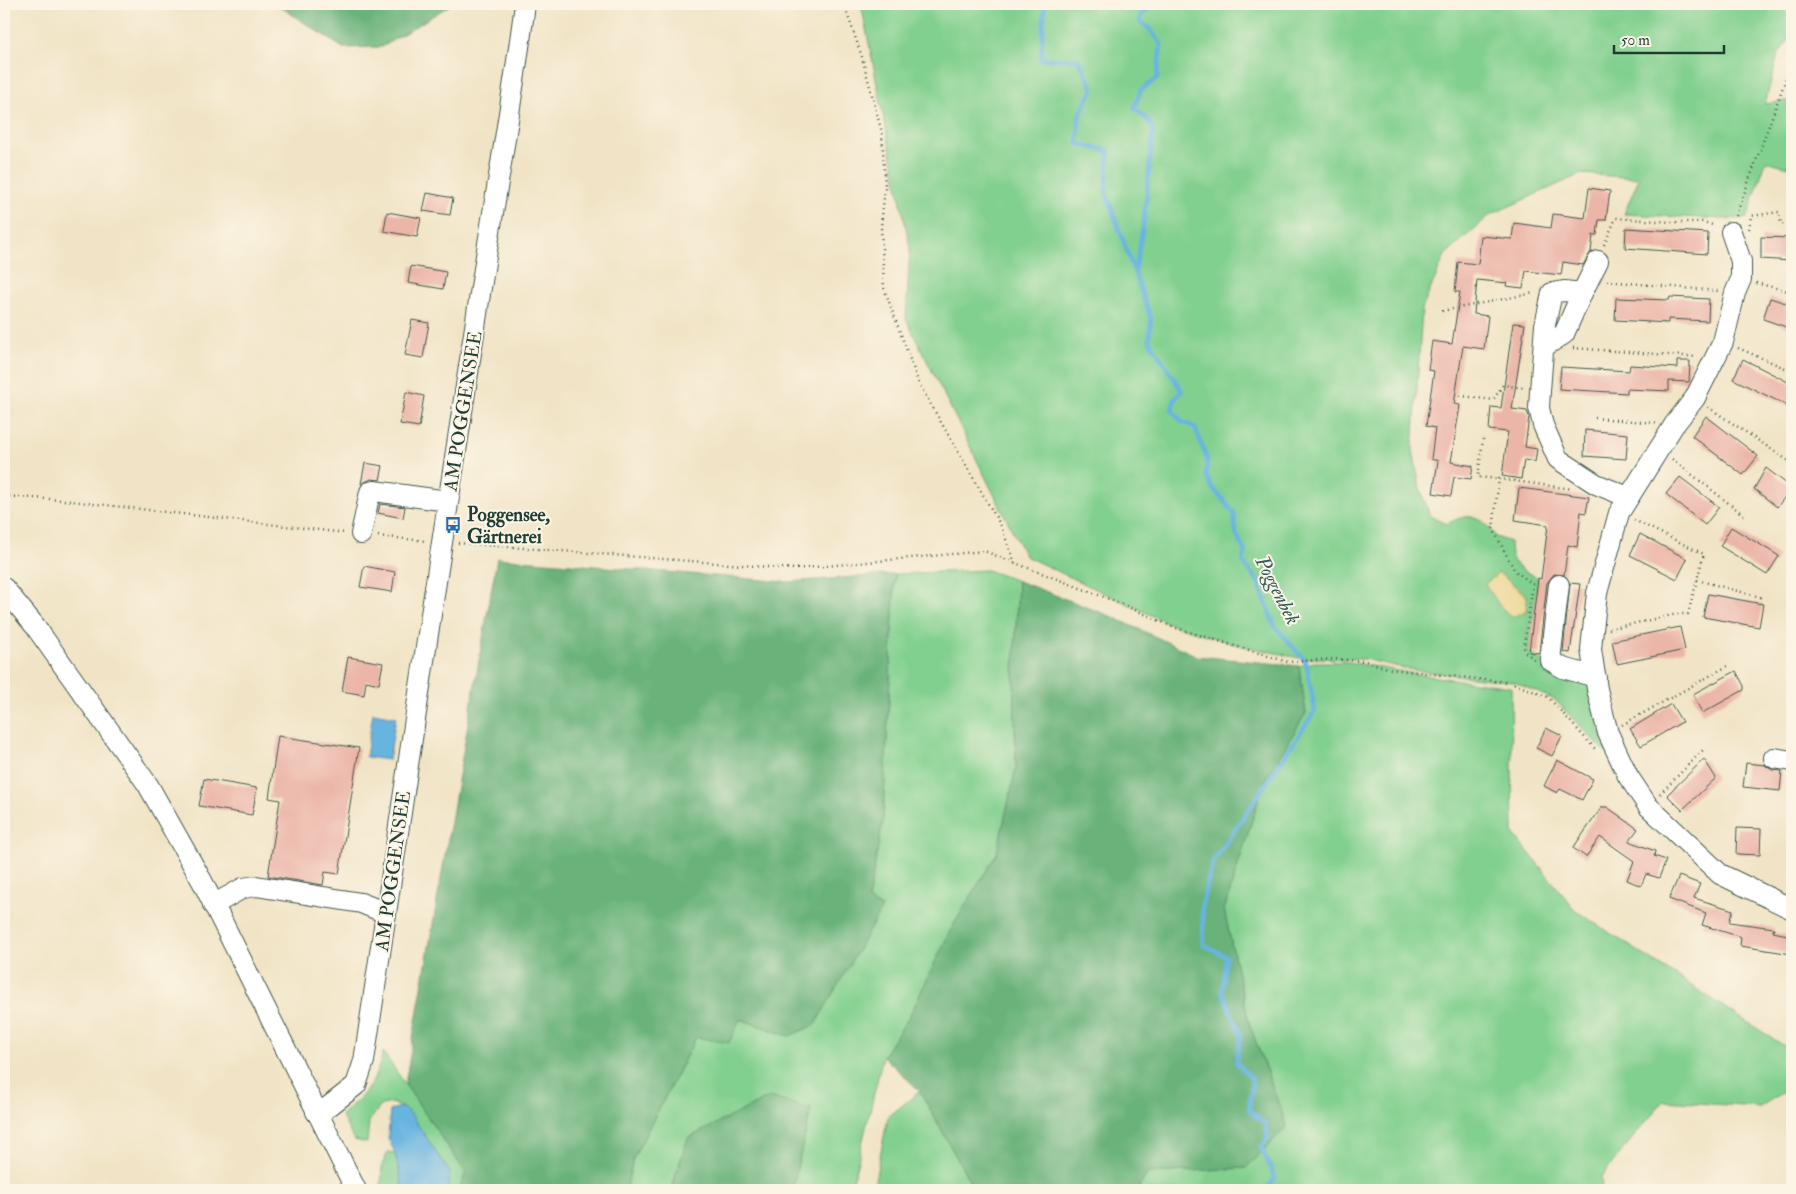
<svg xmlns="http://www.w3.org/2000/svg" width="1796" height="1194" font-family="'IM FELL Double Pica',serif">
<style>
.green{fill:#82d08f;stroke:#508662}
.forest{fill:#69b27a;stroke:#447857}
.sand{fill:#eeda9e;stroke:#868c69}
.water{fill:#68b4e1;stroke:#44788a}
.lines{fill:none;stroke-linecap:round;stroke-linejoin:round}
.stream{stroke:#68b4e1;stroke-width:4.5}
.building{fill:#ebb5a8}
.minor-casing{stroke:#3e564a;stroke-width:22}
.path{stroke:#3e564a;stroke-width:2.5;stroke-dasharray:1 4;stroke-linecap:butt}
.minor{stroke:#fff;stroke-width:20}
.labels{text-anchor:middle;stroke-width:4;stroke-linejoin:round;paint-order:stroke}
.street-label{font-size:19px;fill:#1f3d34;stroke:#fcf5e5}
.poi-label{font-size:19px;font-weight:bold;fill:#1f3d34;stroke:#fcf5e5;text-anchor:start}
.water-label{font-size:20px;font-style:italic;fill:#315b5f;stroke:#fcf5e5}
</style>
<rect width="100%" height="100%" fill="#fcf5e5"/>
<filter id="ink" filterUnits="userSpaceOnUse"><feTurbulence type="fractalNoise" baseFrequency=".02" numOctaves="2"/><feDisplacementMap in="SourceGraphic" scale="10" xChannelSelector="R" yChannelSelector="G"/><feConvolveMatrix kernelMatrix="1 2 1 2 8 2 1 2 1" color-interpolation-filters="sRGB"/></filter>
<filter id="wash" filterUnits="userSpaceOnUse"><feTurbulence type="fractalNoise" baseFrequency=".0096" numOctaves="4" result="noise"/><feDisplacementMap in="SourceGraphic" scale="20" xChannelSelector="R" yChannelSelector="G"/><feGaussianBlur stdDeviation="1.12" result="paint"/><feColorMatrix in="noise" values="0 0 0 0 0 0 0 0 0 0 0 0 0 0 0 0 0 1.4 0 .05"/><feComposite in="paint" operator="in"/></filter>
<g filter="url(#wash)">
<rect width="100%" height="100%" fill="#f1e4c6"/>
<g class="green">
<path d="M861,4H1792V35L1778,55L1765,104L1792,100V168L1766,161L1747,218L1722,219L1624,214L1639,178L1581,174L1490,215L1445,255L1422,309L1413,450L1420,488L1430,516L1447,524C1470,511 1482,515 1496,537L1510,542C1510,565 1518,568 1538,578L1529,652L1575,683H1588L1607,754L1555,700L1514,682L1412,670L1364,659L1299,658L1234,644L1168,623L1025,556L906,319L910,248Z"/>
<path d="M987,570L1018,581L1014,674L1016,768L997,853L950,931L910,1015L883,1056L851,1190H792L811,1109L688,1138L671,1190H626L633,1159L696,1037L740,1019L789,1036L882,908L868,900L883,821L895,574Z"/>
<path d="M1314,662H1349L1415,674L1511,687L1513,833L1576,911L1792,1051V1086L1760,1107L1663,1101L1601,1177L1602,1190H1137L1148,1173L1246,1168L1287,1127L1249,1023L1224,910L1264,782L1306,713L1299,666Z"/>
<path d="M383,1052L466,1173L459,1190H448L450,1173L401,1107L392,1103L381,1105L369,1122L367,1143L354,1140L341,1115C367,1093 374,1086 383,1052Z"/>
<path d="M920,1091L973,1187L982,1190H873L888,1117Z"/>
<path d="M388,1152L395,1153L403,1190H381L382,1165Z"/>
</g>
<g class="forest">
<path d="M276,4H452L382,47L343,48Z"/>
<path d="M497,558L788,582L895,574L883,821L868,900L882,908L815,1025L789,1036L740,1019L729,1043L696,1037L633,1159L626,1190H459L466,1173L405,1084Z"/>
<path d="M1018,581L1113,617L1197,656L1299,666L1306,713L1264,782L1224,910L1249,1023L1287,1127L1246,1168L1148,1173L1137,1190H982L973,1187L920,1091L883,1056L910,1015L950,931L997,853L1016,768L1014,674Z"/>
<path d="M769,1097L811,1109L792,1190H671L688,1138Z"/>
</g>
<path class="sand" d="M1499,573L1527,596L1526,611L1512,617L1500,606L1485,584Z"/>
<g class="water">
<path d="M373,713L396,717L389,760L366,757Z"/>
<path d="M401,1107L410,1113L450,1173L448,1190H403L395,1153L388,1138L390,1110Z"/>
</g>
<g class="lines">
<g class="stream">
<path d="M1045,4L1041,59H1078L1093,89L1079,116L1078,144L1109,151L1106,192L1151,319L1149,340L1182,391L1175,399L1172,410L1182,422L1195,427L1207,459L1206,476L1211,486L1234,513L1236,534L1245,551L1243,562L1259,583L1274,625L1306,662L1315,711L1213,862L1202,904L1204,945L1226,956L1222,991L1241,1035L1236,1062L1252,1079L1249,1110L1265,1124L1268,1138L1261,1147L1275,1178L1266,1190"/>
<path d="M1135,272L1144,220L1153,130L1148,120L1134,108L1141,90L1157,79L1161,44L1149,28L1140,22L1141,15L1147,10V4"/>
</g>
</g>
<g id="blocks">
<g class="building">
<path d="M1589,188L1610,191L1606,220H1599L1597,235H1593L1591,252L1583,265L1563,262L1561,275L1526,271L1523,288L1506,286L1507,283L1477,280L1474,314L1488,316L1484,349L1463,346L1454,404L1460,405L1451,462L1473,466L1471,479L1454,477L1451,496L1433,493L1438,461L1431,459L1435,428L1426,426L1434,371L1428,370L1432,341L1452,344L1460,292H1455L1458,262L1478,264L1481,236L1512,239L1514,223L1551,228L1553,214L1585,218Z"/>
<path d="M427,193L453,198L450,215L423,211Z"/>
<path d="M387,212L421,218L417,237L384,231Z"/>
<path d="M1626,228L1708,233L1707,254L1625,248Z"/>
<path d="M1761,237L1792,238V261L1761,259Z"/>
<path d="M411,266L446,272L443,289L408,283Z"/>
<path d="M1670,297L1709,299L1708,321L1668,319V323L1615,320L1616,298L1669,300Z"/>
<path d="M1770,298L1792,305V329L1763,319Z"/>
<path d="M412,320L429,323L423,358L405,355Z"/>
<path d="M1513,323L1525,324L1512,409L1527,411L1529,417L1525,447L1537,449L1535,462L1524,460L1521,479L1502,476L1508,432L1489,430L1491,407L1501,408Z"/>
<path d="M1743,359L1792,384V408L1733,379Z"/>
<path d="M1677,361H1690L1689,382L1669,381V391L1627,389V393L1559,389L1561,367L1629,371L1630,365L1677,368Z"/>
<path d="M406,392L424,396L419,427L400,424Z"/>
<path d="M1706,416L1758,456L1743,475L1692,436Z"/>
<path d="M1585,430L1628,434L1626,459L1584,456Z"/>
<path d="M365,463L383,466L380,480L371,479L361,484Z"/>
<path d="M1766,468L1792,488L1777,507L1754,489Z"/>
<path d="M1680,477L1719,507L1705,525L1666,494Z"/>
<path d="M1519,488L1589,497L1586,513L1581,512L1577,547L1568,545L1564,575L1554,574L1547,583L1539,653L1529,652L1538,578L1541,579L1548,525L1515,520Z"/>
<path d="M380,504L405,507L403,518L378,513Z"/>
<path d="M1731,527L1779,556L1767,575L1720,546Z"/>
<path d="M1640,534L1687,559L1677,579L1630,555Z"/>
<path d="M364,566L395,572L392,592L360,587Z"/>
<path d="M1570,583L1580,584L1570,653L1563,652Z"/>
<path d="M1708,594L1763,604L1759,627L1703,617Z"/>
<path d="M1680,627L1685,650L1617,664L1612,641Z"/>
<path d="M348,657L383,663L379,684L366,681L364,695L342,691Z"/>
<path d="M1736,671L1744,686V690L1702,713L1693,694Z"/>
<path d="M1671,704L1682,722L1641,746L1630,729Z"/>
<path d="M1546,728L1562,736L1552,756L1536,748Z"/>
<path d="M278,736L359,748L339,874L325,872L323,885L268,876L280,800L269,798Z"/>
<path d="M1704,759L1716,778L1682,810L1667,795Z"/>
<path d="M1557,760L1593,779L1582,800L1560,789L1557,793L1544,786Z"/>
<path d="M1746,763L1765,765L1772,770L1782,771L1780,791L1743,787Z"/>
<path d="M204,779L257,788L252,815L199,806Z"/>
<path d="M1602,807H1607L1638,829L1629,841L1655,851L1654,856L1666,860L1659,878L1646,874L1641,886L1627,880L1634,861L1600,837L1586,857L1573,848Z"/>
<path d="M1737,828L1761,829L1760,855L1736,854Z"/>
<path d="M1679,876L1700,884L1694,898L1733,910L1729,922L1774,928L1773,932L1792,936V954L1740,946L1741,937L1702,925L1706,913L1669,899Z"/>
</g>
</g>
</g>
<g filter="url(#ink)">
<use href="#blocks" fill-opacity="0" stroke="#3e564a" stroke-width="1"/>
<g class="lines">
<g class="minor-casing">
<g id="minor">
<path d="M1731,232L1741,261V279L1735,293L1723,342L1695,398L1674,425L1619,513L1597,593L1591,649L1597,689L1608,733L1628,776L1648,806L1720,874L1792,909"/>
<path d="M1582,293L1598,261"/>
<path d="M1545,346L1564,334L1582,293L1564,291L1552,293L1545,325L1540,391L1539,408L1543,425L1558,459L1596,484L1628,497"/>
<path d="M361,534L370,492L374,491L448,501"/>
<path d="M1559,585L1550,660L1563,668L1596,677"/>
<path d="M4,588L35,626L148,785L202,881L356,1190"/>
<path d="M1774,758L1792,761"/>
<path d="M213,905L243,888L256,886L361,903L386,913"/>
<path d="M316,1112L328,1107L356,1085L364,1061C400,816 437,572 475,327C491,219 511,112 525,4"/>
</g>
</g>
<g class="path">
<path d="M844,4L862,57L882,133L885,188L881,227L884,288L919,384L1001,526L1015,563"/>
<path d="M1736,216L1792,62"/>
<path d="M1749,229L1751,216L1779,212L1781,224L1792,225"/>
<path d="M1604,245L1616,218L1671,222H1704L1715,226"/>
<path d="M1607,281L1718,291"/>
<path d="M1756,283L1792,292"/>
<path d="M1442,311L1534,293"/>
<path d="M1573,348L1697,357"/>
<path d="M1738,348L1792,371"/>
<path d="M1455,395L1493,400L1503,385L1524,388"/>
<path d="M1708,407L1792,463"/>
<path d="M1595,418L1656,423"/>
<path d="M1483,439L1478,477L1499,479"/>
<path d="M1672,459L1745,516"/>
<path d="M4,496L63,500L345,533"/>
<path d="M1634,520L1704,554L1697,580L1764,598"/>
<path d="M378,536L425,541"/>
<path d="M458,543L794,569L984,551L1122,604L1173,627L1288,662L1333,659L1365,661L1391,669L1512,683L1548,697L1597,751"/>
<path d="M1609,629L1677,614H1688L1697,580"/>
<path d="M1534,659L1525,652L1524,647L1533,584L1515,571L1493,529L1499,479L1573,489"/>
<path d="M1622,725L1731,664"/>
<path d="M1660,794L1703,750"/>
</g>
<use href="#minor" class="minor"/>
</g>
</g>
<defs>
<g id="bus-bare" transform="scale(1.35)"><path d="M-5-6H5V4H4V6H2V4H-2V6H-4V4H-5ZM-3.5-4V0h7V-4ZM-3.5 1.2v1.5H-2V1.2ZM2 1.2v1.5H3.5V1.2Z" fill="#1f6fb2" stroke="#fcf5e5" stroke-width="2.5" paint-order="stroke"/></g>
</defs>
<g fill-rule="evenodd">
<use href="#bus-bare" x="453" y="525"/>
</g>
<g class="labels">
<g class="street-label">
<text transform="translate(462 411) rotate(-81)" y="7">AM POGGENSEE</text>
<text transform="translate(392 871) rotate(-82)" y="7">AM POGGENSEE</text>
</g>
<g class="poi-label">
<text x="467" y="521">Poggensee,<tspan x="467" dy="22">Gärtnerei</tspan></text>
</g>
<g class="water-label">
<text transform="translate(1278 590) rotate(63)" y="7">Poggenbek</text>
</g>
</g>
<rect width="1796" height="1194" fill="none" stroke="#fcf5e5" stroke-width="20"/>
<path d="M1614 45v8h110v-8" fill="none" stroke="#1f3d34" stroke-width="2.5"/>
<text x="1621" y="45" font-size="15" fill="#1f3d34" stroke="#fcf5e5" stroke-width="4" paint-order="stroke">50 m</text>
</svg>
